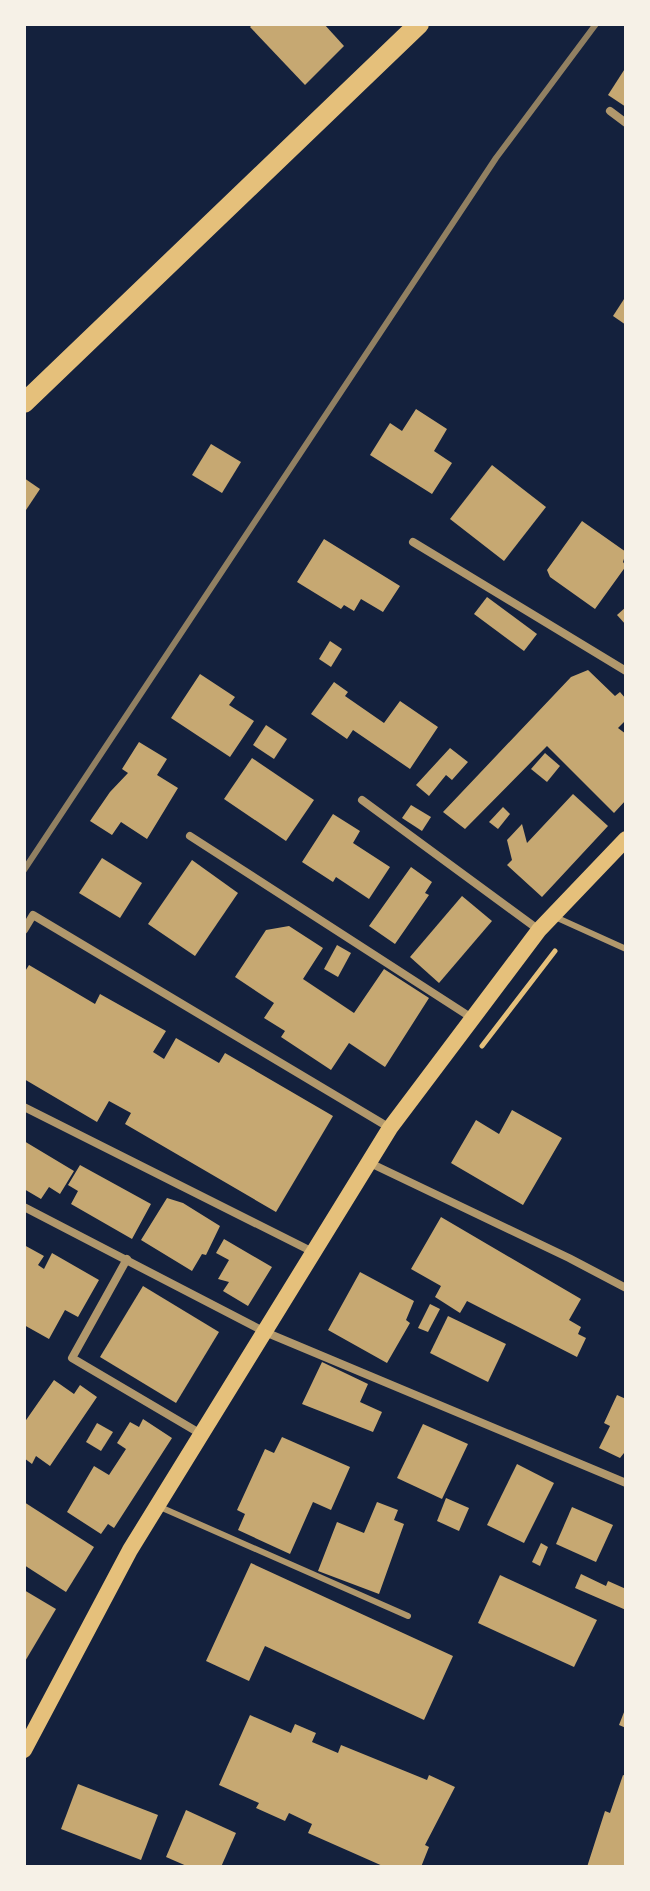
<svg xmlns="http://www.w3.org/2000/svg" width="650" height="1891" font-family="Barlow,sans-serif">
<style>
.building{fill:#c6a872}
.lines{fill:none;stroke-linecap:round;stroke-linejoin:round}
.path{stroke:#e5c07b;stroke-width:5}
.service{stroke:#b1986c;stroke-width:6}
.minor{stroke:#b1986c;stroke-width:8}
.secondary{stroke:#e5c07b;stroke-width:16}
.primary{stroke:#e5c07b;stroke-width:20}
.rail{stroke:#918062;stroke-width:6}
</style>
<rect width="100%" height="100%" fill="#14213d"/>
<g class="building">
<path d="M253,24H324L344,46L305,85L250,27Z"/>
<path d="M626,67V107L608,95Z"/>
<path d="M626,296V325L613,316Z"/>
<path d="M416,409L447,429L434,451L452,463L432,494L370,455L390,423L402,431Z"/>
<path d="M211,444L241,462L222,493L192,475Z"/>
<path d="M492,465L546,507L504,561L450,519Z"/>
<path d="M24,478L40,489L24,513Z"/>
<path d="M582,521L626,552L623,562L626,566L595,609L550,577L547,570Z"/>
<path d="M324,539L400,586L383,612L361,599L354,611L344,605L341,609L297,582Z"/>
<path d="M487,597L537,634L524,651L474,614Z"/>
<path d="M626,607V625L617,615Z"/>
<path d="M330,641L342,649L331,667L319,659Z"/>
<path d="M588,670L615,696L620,692L626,699V720L618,728L626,734V800L614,813L547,746L465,829L443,812L571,677Z"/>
<path d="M200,674L235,697L229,705L254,721L230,757L171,718Z"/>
<path d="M334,682L348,692L345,696L384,723L400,701L438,727L410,769L353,730L347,739L311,714Z"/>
<path d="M266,725L287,739L274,759L253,745Z"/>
<path d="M139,742L167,759L157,775L178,788L147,839L121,822L112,835L90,821L110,792L128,773L122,769Z"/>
<path d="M450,748L468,762L452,780L446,775L429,796L416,785Z"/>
<path d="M545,753L560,766L547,782L531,769Z"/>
<path d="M252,758L314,800L286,841L224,799Z"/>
<path d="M573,794L608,826L542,897L507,865L512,860L507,840L522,824L527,843Z"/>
<path d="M411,805L431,817L422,831L402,818Z"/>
<path d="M503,807L510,814L498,829L489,822Z"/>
<path d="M333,814L360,831L353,843L390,867L369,899L336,877L333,882L302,862Z"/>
<path d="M102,858L142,883L120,918L79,893Z"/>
<path d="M192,860L238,893L195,956L148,924Z"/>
<path d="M411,867L432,882L425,893L429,895L395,944L369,926Z"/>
<path d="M462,896L492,921L439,983L410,957Z"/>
<path d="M289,926L323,948L303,979L354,1013L384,969L429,998L385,1067L349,1043L331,1070L281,1037L285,1031L264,1018L274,1003L235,977L266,930Z"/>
<path d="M337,945L351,953L338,977L324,969Z"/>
<path d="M29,965L95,1004L100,994L166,1031L153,1052L164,1059L176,1038L219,1063L225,1053L333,1116L276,1212L125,1124L131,1113L109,1101L97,1122L24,1079V973Z"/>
<path d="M512,1110L562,1138L523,1205L451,1163L476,1120L499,1134Z"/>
<path d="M24,1141L74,1171L60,1194L49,1187L41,1199L24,1189Z"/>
<path d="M80,1165L151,1204L132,1239L71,1204L78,1191L68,1185Z"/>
<path d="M167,1198L183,1203L220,1226L206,1255L202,1254L192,1271L141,1240Z"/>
<path d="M441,1217L581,1299L569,1320L581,1327L578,1334L586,1338L577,1357L467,1301L460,1313L435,1297L441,1286L411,1269Z"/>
<path d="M224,1239L272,1267L248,1306L223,1291L229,1282L218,1279L229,1260L216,1253Z"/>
<path d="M24,1245L44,1256L38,1265L44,1269L52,1253L99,1280L78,1317L65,1310L49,1339L24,1325Z"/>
<path d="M360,1272L414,1301L406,1320L410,1323L387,1363L328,1330Z"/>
<path d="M143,1286L219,1332L176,1403L100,1357Z"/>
<path d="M430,1304L440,1309L428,1332L418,1328Z"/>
<path d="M448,1316L506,1344L488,1382L430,1353Z"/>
<path d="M322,1362L368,1384L360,1402L382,1412L373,1432L302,1404Z"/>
<path d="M54,1380L74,1394L80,1385L97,1397L50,1466L36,1456L32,1464L24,1458V1423Z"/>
<path d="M617,1395L626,1399V1454L624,1453L620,1458L599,1448L610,1426L604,1423Z"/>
<path d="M143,1419L172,1438L114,1528L108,1524L101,1534L67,1512L94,1466L109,1475L126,1449L117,1443L130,1422L139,1427Z"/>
<path d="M97,1423L113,1432L101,1451L86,1442Z"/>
<path d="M423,1424L468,1444L442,1499L397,1478Z"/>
<path d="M282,1437L350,1467L331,1510L313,1502L290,1554L238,1530L245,1514L237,1510L265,1449L274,1453Z"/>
<path d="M517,1464L554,1483L524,1543L487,1525Z"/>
<path d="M446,1498L469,1508L459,1531L437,1521Z"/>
<path d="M24,1502L94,1547L66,1592L24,1565Z"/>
<path d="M377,1502L398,1510L394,1520L404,1524L379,1594L318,1571L337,1522L364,1533Z"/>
<path d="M572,1507L613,1525L596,1562L556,1544Z"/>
<path d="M541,1543L548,1547L540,1566L532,1562Z"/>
<path d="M251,1563L453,1656L424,1720L265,1646L249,1681L206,1661Z"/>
<path d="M581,1574L606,1586L608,1581L626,1589V1610L575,1588Z"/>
<path d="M500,1575L597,1620L574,1667L478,1623Z"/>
<path d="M24,1590L56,1609L24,1663Z"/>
<path d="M626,1707V1728L619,1725Z"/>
<path d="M250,1715L291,1733L295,1724L316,1733L312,1742L338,1753L341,1745L427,1780L429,1775L455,1787L425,1845L429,1847L421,1867H385L308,1833L312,1824L289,1813L285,1821L256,1808L259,1803L219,1785Z"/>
<path d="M623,1775L626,1776V1867H587L605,1811L610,1813Z"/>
<path d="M78,1784L158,1815L141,1860L61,1829Z"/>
<path d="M186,1810L236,1833L221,1867H189L166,1857Z"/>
</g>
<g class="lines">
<path class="path" d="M482,1046L555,951"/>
<g class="service">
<path d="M553,916L626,949"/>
<path d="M160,1507L408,1616"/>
</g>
<g class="minor">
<path d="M610,111L626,123"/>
<path d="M413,542L626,671"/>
<path d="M362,800L539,930"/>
<path d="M190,836L472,1018"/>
<path d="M24,930L33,915L390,1128"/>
<path d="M24,1107L313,1252"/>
<path d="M370,1163L569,1258L626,1288"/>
<path d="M24,1207L265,1332L626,1483"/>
<path d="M127,1259L72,1358L201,1434"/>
</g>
<path class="secondary" d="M24,1750L130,1550L390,1128L539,930L626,839"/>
<path class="primary" d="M24,403L419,24"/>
<path class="rail" d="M24,870L496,158L596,24"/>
</g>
<rect width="650" height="1891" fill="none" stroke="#f6f1e7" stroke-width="52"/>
</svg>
